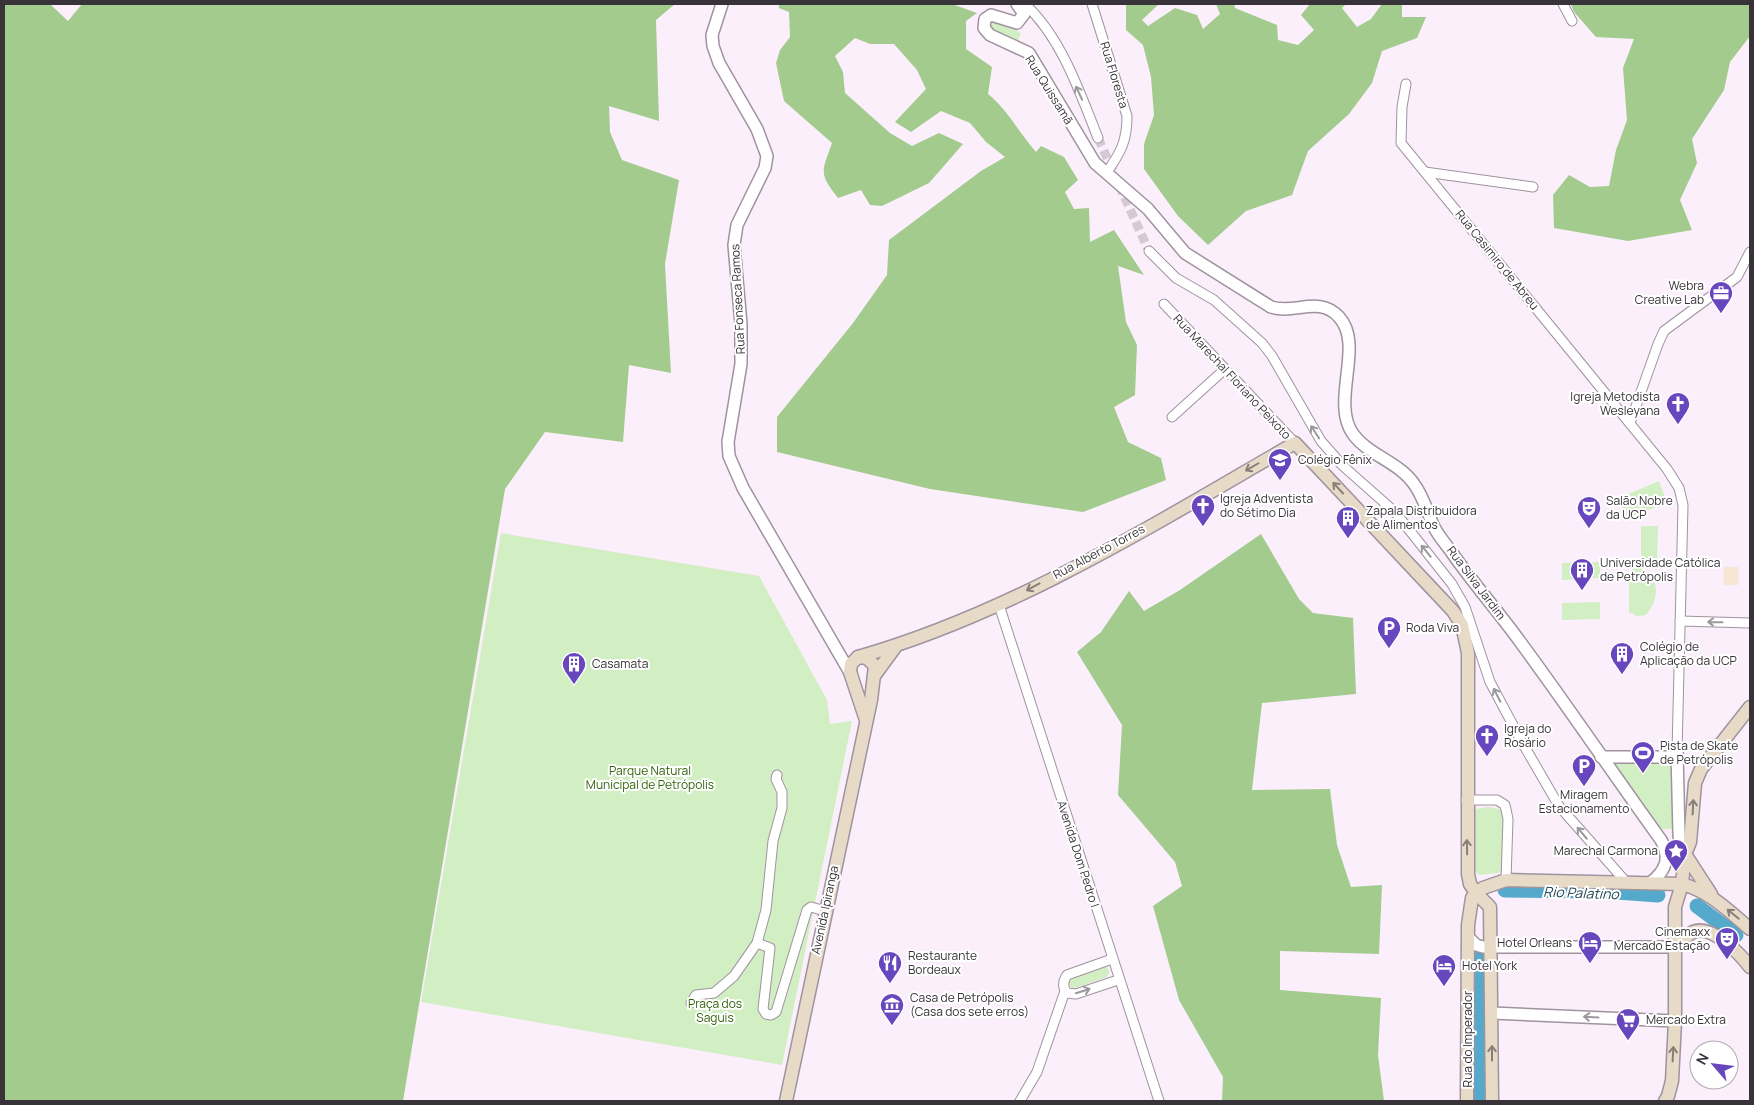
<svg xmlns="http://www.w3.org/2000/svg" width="1754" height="1105" font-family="Manrope,sans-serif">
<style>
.industrial{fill:#f5e7d4}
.green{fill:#d2eec3}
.forest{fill:#a2cb8d}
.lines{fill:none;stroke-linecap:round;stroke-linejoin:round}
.river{stroke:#55a9cb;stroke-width:15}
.minor-tunnel{stroke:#d5c9d5;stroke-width:9;stroke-dasharray:9 4.5;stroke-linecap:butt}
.minor-casing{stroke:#9f939f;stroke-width:11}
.tertiary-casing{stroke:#9f939f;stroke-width:14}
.secondary-casing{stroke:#9f939f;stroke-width:15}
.minor{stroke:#fff;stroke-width:9}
.tertiary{stroke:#fff;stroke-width:11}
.secondary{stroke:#e7dbc7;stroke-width:12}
.oneway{stroke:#9c999c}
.oneway2{stroke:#877f79}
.labels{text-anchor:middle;stroke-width:4;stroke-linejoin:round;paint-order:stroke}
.street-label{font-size:12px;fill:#383339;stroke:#fff}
.poi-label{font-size:12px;fill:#383339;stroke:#fff;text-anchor:start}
.park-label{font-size:12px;fill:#34650c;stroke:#fff}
.water-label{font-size:14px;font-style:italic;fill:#1e4453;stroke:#fff}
</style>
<rect width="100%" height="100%" fill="#fceffc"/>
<path class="industrial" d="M1724,567H1739L1738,585H1723Z"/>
<g class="green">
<path d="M991,20H998L1021,33L1017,43L991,30L989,26Z"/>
<path d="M1659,481L1667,503L1627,518L1619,498Z"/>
<path d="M1641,526H1658L1657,562H1641Z"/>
<path d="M501,533L759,576L827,700L830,724L852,721L782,1065L421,1002Z"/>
<path d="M1600,562V578L1562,580V563Z"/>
<path d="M1641,567C1660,579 1660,598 1646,615L1637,616L1629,612V576L1633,568Z"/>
<path d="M1600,602V619L1562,620V603Z"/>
<path d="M1607,759L1672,760L1673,829H1658Z"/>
<path d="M1488,807L1500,809L1503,814L1504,869L1499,873L1479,875L1474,870L1472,815L1476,809Z"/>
<path d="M1105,966L1110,971L1107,977L1075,988H1072L1068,984V979Z"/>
</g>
<g class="forest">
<path d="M4,4H50L68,21L82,4H675L656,20L659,121L609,106L610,132L622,160L679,180L665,264L671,373L629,365L623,442L545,432L505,489L403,1101H4Z"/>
<path d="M779,4H952L977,13L966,21V49L992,67L988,94C1008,110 1019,133 1036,152L1041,146L1064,157L1078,180L1065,192L1074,209L1089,208L1090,242L1114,230L1144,275L1118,266L1126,322L1137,345L1135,395L1114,407L1128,442L1161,458L1166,480L1083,512L930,489L777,452V417L853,323L887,275L889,240L981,171L1005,157L986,142L970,123L941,111L911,132L895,122L926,89L917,70L894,44H870L855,38L835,56L843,72L845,93L890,133L912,146L939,133L963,144L929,183L882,206L870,205L861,190L838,198C818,172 822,172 832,143L784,101L776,63L780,50L790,37L789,12L779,8Z"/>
<path d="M1126,4H1159L1142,20L1148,26L1175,8L1197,15L1203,29L1220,14L1216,4H1234L1235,8L1277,25L1278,40L1298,45L1314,30L1301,15L1310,4H1346L1342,8L1357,27L1371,19L1382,4H1402V17H1426L1417,38L1382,51L1372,83L1349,114L1308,151L1292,195L1246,211L1208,245L1178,216L1144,169V144L1154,115L1151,77L1143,45L1126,30Z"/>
<path d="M1571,4H1750V36L1730,62L1724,90L1692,139L1697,163L1680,200L1692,230L1628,241L1554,228L1553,195L1569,175L1590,187L1609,186L1616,150L1627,120L1623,68L1634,39L1596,37L1574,12Z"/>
<path d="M1261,534L1299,599L1313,613L1353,618L1356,694L1262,703L1252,790L1330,789L1337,845L1351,887L1382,885L1379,954L1280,951V990L1381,998L1378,1055L1384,1101H1222L1223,1077L1179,1000L1153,906L1182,886L1175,862L1118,795L1122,725L1077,652L1101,632L1129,591L1144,611L1180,590Z"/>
</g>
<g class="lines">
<g class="river">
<path d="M1505,890L1603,891L1658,895"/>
<path d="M1697,906L1736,935"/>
<path d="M1480,1101L1481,957"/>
</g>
<g class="minor-tunnel">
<path d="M1098,138L1113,171"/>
<path d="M1119,185L1149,251"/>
</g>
<g class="minor-casing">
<g id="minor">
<path d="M1092,4L1127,116C1127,141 1121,152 1107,172"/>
<path d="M1563,4L1572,21"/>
<path d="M1026,5C1062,39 1080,93 1098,138"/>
<path d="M1406,84L1402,107L1401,143L1667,469L1679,488L1683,505L1677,752"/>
<path d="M1425,172L1533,187"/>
<path d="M1149,251L1176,278L1214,300L1262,343L1272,356L1321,441L1343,466L1395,512L1452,584L1465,607L1490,682L1523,744L1559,806L1626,882"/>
<path d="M1164,304L1295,443"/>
<path d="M1172,417L1225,369"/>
<path d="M1630,423L1658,344L1664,331L1737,277L1750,252"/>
<path d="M999,605L1159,1101"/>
<path d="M1680,621L1750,623"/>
<path d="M1466,800H1497L1505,805L1508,819L1506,880"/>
<path d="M757,943L766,910L773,841L782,808V792L776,779L777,775"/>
<path d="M1112,959L1067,975C1063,981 1062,987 1067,993L1076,994L1118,980"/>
<path d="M691,1003L696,995L714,993L734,976L757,943L770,948L763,1009L766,1014L771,1015L776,1012L807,910L811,907L825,911"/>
<path d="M1020,1101L1037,1072L1065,991"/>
</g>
</g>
<g class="tertiary-casing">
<g id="tertiary">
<path d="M722,4L712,35L713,46L719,63L757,129L767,156L765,168L737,225L734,245L741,324V364L728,442L729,456L743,488L852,676"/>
<path d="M1017,4L1024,14L1017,23L991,15L985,19L984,28L990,35L1029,53L1095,163L1148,209L1185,253L1271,307C1294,315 1319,295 1339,317C1365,345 1330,402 1353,434C1368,455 1399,462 1414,484C1423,496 1427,511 1433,525C1437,534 1444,542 1450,550C1472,582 1498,611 1521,643C1569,708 1614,775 1661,840C1671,858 1666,871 1650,883"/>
<path d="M1601,757H1672L1677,761"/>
<path d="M1666,849L1671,853L1685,854L1680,845L1679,834L1677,752"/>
<path d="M1468,937L1476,945L1483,947H1675"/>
<path d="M1492,1013L1675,1021"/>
</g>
</g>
<g class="secondary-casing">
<g id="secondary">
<path d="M858,657C1013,613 1156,523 1295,443L1453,611L1462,625L1468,653V874L1470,884L1476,893L1483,888L1506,880L1682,884C1709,891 1729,911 1750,929"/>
<path d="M874,676L896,646"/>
<path d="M1685,854L1711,894"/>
<path d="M1675,947C1681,943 1687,935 1693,932C1712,924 1740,954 1750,967"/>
<path d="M786,1101L871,700L875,666L867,658L858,657L851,664L850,672L866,720"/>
<path d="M1467,1101L1468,925L1472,898L1476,893L1490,907L1492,1101"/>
<path d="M1665,1101L1668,1096L1672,1081L1675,1021V907L1682,884L1685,854L1690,842L1695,783L1701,769L1750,707"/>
</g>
</g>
<use href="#minor" class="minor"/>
<use href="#tertiary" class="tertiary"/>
<use href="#secondary" class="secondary"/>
</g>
<defs><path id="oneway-shaft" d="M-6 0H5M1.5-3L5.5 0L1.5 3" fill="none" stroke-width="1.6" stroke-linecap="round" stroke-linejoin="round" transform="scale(1.25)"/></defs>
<g class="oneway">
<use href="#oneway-shaft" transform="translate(1079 93) rotate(-115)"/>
<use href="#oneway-shaft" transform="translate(1315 432) rotate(-123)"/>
<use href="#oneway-shaft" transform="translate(1426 551) rotate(-129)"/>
<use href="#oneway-shaft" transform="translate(1715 622) rotate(-179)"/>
<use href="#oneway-shaft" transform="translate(1497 695) rotate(-117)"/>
<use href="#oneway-shaft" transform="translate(1582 833) rotate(-130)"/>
<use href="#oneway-shaft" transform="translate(1083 991) rotate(-17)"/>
<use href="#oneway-shaft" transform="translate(1591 1017) rotate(-177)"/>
</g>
<g class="oneway2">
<use href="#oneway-shaft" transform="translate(1252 467) rotate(150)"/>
<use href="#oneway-shaft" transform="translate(1338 488) rotate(-133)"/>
<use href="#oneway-shaft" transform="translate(1033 587) rotate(152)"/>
<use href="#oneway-shaft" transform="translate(1693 807) rotate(-87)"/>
<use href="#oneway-shaft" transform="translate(1467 847) rotate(-91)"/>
<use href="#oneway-shaft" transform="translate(1733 914) rotate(-141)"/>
<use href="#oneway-shaft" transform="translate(1492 1053) rotate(-90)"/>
<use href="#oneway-shaft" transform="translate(1673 1054) rotate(-87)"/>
</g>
<defs>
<g id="office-pin" transform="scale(1.25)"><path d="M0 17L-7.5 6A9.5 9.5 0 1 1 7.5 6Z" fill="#6746be" stroke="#fff"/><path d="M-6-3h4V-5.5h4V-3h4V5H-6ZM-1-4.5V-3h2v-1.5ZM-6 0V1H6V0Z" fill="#fff"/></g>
<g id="church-pin" transform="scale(1.25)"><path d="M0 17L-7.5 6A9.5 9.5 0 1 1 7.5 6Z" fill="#6746be" stroke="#fff"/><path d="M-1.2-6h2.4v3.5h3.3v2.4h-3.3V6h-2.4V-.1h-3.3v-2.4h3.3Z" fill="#fff"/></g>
<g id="school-pin" transform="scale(1.25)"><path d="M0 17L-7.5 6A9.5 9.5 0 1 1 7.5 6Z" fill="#6746be" stroke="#fff"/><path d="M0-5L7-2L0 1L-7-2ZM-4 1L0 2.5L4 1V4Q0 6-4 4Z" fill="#fff"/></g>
<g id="theatre-pin" transform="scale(1.25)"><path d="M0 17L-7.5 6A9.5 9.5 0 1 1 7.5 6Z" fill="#6746be" stroke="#fff"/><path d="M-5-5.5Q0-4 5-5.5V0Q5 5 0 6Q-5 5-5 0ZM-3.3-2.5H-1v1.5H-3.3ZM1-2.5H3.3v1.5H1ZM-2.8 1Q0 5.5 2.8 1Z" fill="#fff"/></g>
<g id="building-pin" transform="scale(1.25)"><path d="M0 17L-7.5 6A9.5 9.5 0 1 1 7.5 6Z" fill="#6746be" stroke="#fff"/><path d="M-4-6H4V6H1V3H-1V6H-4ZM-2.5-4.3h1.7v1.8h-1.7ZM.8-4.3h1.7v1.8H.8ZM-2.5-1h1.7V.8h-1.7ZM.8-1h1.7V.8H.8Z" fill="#fff"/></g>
<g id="parking-pin" transform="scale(1.25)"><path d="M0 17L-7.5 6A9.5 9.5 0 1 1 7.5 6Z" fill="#6746be" stroke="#fff"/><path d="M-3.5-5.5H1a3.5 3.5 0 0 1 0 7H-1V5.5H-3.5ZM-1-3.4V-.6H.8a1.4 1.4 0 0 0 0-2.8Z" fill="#fff"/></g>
<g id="stadium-pin" transform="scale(1.25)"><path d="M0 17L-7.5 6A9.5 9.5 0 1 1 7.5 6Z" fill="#6746be" stroke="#fff"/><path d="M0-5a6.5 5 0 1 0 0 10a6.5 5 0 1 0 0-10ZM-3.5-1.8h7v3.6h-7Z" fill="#fff"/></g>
<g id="sight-pin" transform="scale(1.25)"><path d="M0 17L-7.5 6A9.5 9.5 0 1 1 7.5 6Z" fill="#6746be" stroke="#fff"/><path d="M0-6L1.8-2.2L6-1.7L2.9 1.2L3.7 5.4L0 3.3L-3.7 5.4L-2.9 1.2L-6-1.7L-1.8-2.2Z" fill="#fff"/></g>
<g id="hotel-pin" transform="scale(1.25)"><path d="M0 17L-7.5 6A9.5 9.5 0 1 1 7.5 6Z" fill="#6746be" stroke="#fff"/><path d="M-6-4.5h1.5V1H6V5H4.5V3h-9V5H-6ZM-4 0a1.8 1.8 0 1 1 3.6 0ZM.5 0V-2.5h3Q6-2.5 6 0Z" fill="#fff"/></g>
<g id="restaurant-pin" transform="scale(1.25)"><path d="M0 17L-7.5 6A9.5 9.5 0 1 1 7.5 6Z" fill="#6746be" stroke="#fff"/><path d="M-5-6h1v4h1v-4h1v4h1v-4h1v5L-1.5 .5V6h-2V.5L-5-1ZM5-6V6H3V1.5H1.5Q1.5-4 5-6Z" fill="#fff"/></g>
<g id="museum-pin" transform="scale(1.25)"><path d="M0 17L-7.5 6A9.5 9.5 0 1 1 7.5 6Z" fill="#6746be" stroke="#fff"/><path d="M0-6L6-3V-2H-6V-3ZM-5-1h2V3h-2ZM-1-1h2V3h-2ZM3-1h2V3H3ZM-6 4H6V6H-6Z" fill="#fff"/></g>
<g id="supermarket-pin" transform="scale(1.25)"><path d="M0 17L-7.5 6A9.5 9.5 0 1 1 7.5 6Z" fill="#6746be" stroke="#fff"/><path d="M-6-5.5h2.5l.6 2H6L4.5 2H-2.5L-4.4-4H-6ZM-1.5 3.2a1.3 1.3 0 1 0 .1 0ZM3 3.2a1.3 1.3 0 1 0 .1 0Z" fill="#fff"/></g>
</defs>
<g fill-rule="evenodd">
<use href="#office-pin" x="1721" y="293"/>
<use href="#church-pin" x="1678" y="404"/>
<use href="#school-pin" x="1280" y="460"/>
<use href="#church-pin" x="1203" y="506"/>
<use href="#theatre-pin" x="1589" y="508"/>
<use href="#building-pin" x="1348" y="518"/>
<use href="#building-pin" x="1582" y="570"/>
<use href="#parking-pin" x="1389" y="628"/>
<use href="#building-pin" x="1622" y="654"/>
<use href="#building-pin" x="574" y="664"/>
<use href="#church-pin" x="1487" y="736"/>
<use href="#stadium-pin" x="1643" y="753"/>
<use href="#parking-pin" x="1584" y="766"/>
<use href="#sight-pin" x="1676" y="851"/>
<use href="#theatre-pin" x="1727" y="939"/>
<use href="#hotel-pin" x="1590" y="943"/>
<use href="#restaurant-pin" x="890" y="963"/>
<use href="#hotel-pin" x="1444" y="966"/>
<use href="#museum-pin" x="892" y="1005"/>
<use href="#supermarket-pin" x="1628" y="1020"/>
</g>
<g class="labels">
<g class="street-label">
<text transform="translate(1114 75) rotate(73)" y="4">Rua Floresta</text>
<text transform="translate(1049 90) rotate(58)" y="4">Rua Quissamã</text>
<text transform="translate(1497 260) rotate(51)" y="4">Rua Casimiro de Abreu</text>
<text transform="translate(738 299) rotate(-93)" y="4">Rua Fonseca Ramos</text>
<text transform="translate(1232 377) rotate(47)" y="4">Rua Marechal Floriano Peixoto</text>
<text transform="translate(1099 552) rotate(-28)" y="4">Rua Alberto Torres</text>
<text transform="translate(1476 583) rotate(53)" y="4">Rua Silva Jardim</text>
<text transform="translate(1078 854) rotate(72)" y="4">Avenida Dom Pedro I</text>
<text transform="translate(825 910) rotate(-78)" y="4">Avenida Ipiranga</text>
<text transform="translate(1468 1039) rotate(-90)" y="4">Rua do Imperador</text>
</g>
<g class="poi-label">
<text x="1704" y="290" text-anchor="end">Webra<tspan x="1704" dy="14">Creative Lab</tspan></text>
<text x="1660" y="401" text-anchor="end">Igreja Metodista<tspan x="1660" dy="14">Wesleyana</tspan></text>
<text x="1298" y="464">Colégio Fênix</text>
<text x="1220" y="503">Igreja Adventista<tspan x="1220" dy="14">do Sétimo Dia</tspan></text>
<text x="1606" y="505">Salão Nobre<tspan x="1606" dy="14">da UCP</tspan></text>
<text x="1366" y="515">Zapala Distribuidora<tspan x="1366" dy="14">de Alimentos</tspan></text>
<text x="1600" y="567">Universidade Católica<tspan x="1600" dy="14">de Petrópolis</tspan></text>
<text x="1406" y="632">Roda Viva</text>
<text x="1640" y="651">Colégio de<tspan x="1640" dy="14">Aplicação da UCP</tspan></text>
<text x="592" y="668">Casamata</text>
<text x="1504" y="733">Igreja do<tspan x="1504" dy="14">Rosário</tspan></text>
<text x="1660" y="750">Pista de Skate<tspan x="1660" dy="14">de Petrópolis</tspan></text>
<text x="1584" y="799" text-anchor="middle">Miragem<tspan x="1584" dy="14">Estacionamento</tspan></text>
<text x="1658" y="855" text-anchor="end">Marechal Carmona</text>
<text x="1710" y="936" text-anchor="end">Cinemaxx<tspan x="1710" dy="14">Mercado Estação</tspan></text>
<text x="1572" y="947" text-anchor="end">Hotel Orleans</text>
<text x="908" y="960">Restaurante<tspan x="908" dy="14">Bordeaux</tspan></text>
<text x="1462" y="970">Hotel York</text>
<text x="910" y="1002">Casa de Petrópolis<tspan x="910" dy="14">(Casa dos sete erros)</tspan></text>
<text x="1646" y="1024">Mercado Extra</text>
</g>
<g class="park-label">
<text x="650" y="775">Parque Natural<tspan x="650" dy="14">Municipal de Petrópolis</tspan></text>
<text x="715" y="1008">Praça dos<tspan x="715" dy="14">Saguis</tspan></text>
</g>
<g class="water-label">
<text transform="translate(1581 893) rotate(2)" y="5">Rio Palatino</text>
</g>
</g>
<rect width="1754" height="1105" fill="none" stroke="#383339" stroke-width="10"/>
<g transform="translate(1714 1065) rotate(298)"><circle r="24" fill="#ffffff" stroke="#afadb0"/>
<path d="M0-4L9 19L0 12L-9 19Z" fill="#6746be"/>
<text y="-8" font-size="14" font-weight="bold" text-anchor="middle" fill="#383339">N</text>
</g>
</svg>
